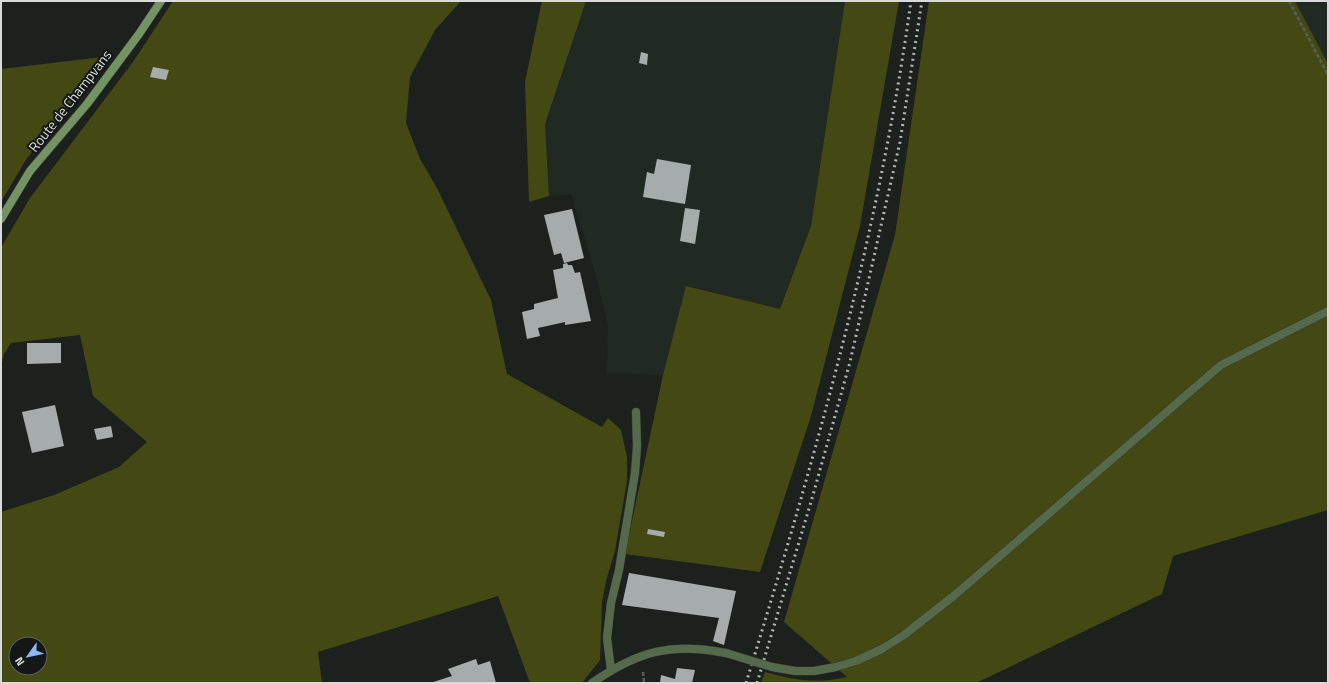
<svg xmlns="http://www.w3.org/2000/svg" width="1329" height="684" font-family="'Titillium Web',sans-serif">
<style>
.built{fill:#202a23}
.green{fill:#444813;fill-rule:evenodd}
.building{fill:#a6acab}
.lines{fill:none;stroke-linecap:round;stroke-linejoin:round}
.lane-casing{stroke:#373b38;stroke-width:9}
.street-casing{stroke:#373b38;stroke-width:9}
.secondary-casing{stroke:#373b38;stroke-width:9}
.path{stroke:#595d5a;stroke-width:2.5;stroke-dasharray:4 2;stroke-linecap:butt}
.lane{stroke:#556a4b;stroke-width:8}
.street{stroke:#556a4b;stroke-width:8}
.secondary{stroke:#739462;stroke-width:8}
.rail{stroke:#b3b6b4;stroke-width:3;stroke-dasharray:2 4;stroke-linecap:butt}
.street-bridge-casing{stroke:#373b38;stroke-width:9;stroke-linecap:butt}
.street-bridge{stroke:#556a4b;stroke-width:8}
.labels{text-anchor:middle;stroke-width:4;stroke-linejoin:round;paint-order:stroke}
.street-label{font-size:14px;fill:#d8dbd9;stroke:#131715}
</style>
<rect width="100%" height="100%" fill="#1d211e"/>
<g class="built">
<path d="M586,1H845L811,226L780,309L687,286L663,375L607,373L608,325L595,272L571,194L549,196L545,124Z"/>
<path d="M1295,1H1328V64Z"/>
</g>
<g class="green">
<path d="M173,1H461L435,30L410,77L406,123L420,159L437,188L491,300L507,374L602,427L608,418L621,430L627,457V481L615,551L606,581L602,602L600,660L582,683H530L498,596L318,652L322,683H1V512L54,495L119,467L147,442L93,396L80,335L11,343L4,354L1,367L2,246L30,198L133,62ZM16,644H40V668H16Z"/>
<path d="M542,1H586L545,124L549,196L529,202L525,82Z"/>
<path d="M845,1H899L860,226L811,416L760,572L625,554L663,375L686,286L780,309L811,226Z"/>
<path d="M929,1H1295L1328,64V510L1173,556L1162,594L976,683H761L765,672C793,680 818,684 847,677L784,622L895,235Z"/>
<path d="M111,56L27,158L1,202V69Z"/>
</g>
<g class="building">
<path d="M641,52L648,54L647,65L639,63Z"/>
<path d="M153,67L169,70L166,80L150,77Z"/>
<path d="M657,159L691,165L685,204L643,197L647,172L654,174Z"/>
<path d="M685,208L700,210L695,244L680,241Z"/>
<path d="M572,209L584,258L564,263L561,253L554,255L544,215Z"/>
<path d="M567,263L568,265H572L575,273L580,272L591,321L565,325V322L538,328L540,336L527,339L522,312L534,309V304L558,298L553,270L563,268V264Z"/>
<path d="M27,343H61V363L27,364Z"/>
<path d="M55,405L64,446L32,453L22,412Z"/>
<path d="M111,426L113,437L97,440L94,429Z"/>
<path d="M648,529L665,532L664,537L647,534Z"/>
<path d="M629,573L736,591L724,645L713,641L719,618L622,605Z"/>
<path d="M476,659L478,665L490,661L496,683H430L452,676L448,669Z"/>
<path d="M677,668L695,670L692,683H660L661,675L675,679Z"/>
</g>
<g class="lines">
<g class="lane-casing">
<path id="lane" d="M611,670L607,638L611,603L619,570L635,473L637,446L636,412"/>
</g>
<g class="street-casing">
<g id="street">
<path d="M772,667L795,671H814L836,667L856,661L882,649L904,635L956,594L1221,365L1328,311"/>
<path d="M592,683C638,651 672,642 726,653"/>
</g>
</g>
<g class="secondary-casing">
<path id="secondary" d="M1,219L30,171L87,104L139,34L161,1"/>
</g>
<g class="path">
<path d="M1289,1L1328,75"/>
<path d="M643,672L644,683"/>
</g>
<use href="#lane" class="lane"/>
<use href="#street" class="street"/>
<use href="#secondary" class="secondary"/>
<g class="rail">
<path d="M746,683C815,459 879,233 911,1"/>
<path d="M757,683L813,495L850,362L900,142L922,1"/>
</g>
<g class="street-bridge-casing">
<path id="street-bridge" d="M726,653L772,667"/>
</g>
<use href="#street-bridge" class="street-bridge"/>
</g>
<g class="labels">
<g class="street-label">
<text transform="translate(70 101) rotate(-52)" y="5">Route de Champvans</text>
</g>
</g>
<rect width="1329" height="684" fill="none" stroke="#d8dbd9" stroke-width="4"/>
<g transform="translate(28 656) rotate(237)"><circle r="19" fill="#131715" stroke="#626563"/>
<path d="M0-3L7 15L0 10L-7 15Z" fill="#8eb8fd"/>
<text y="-6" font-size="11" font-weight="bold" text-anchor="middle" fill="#d8dbd9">N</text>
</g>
</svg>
